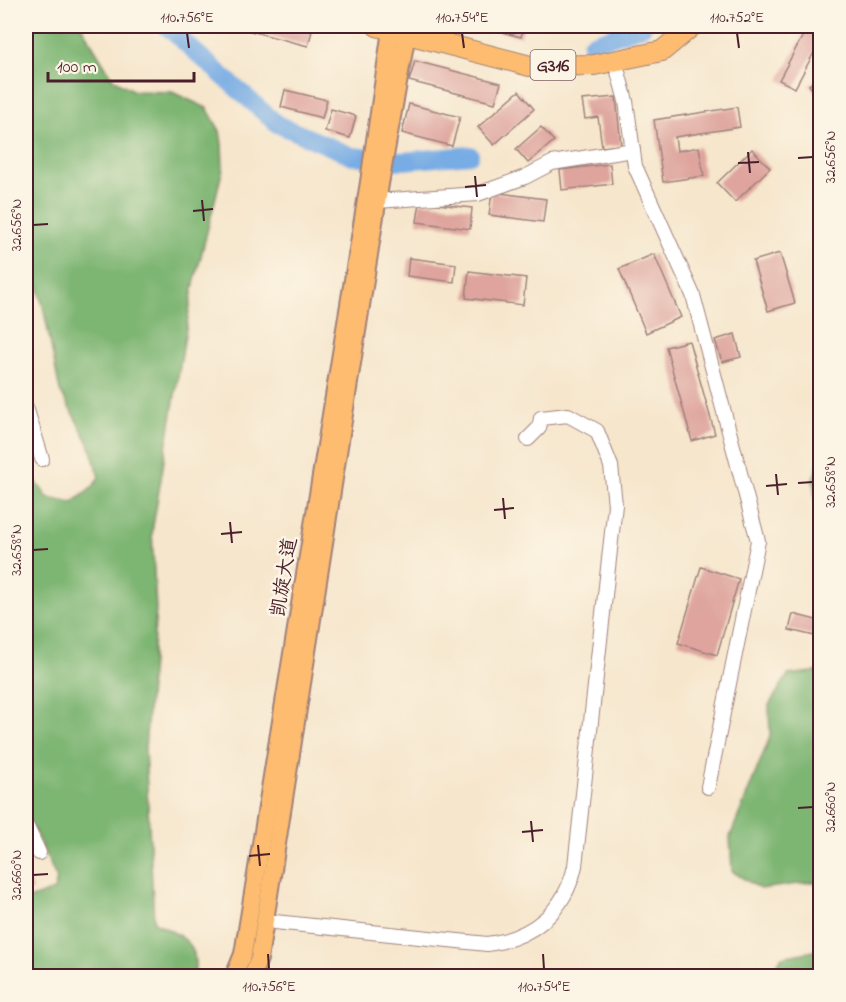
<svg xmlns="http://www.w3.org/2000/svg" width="846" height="1002" font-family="'Indie Flower','LXGW WenKai TC',sans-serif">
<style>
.forest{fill:#7db572;stroke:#646a4e;stroke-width:1.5}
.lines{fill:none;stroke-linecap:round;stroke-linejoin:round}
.river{stroke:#77ace4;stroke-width:18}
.building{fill:#dea49d}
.minor-casing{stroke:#a0827c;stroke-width:16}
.major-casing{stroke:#a0827c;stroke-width:20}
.highway-casing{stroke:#a0827c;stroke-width:22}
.minor{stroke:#fff;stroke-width:14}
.major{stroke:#fdbc6f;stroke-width:16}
.highway{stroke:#fdbc6f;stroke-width:20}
.ticks{fill:none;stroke:#4a1f2b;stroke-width:2}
.labels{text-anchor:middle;stroke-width:5;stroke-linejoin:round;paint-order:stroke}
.shield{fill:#fcf5e5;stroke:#7f5f63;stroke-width:1.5}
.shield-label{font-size:18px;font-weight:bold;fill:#4a1f2b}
.street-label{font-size:20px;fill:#4a1f2b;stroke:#fcf5e5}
.neatline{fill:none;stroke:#4a1f2b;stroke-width:2}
.ticks-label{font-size:15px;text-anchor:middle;fill:#4a1f2b}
</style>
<rect width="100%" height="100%" fill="#fcf5e5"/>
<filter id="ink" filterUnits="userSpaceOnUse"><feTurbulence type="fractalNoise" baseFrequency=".0167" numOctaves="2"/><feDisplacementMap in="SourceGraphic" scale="12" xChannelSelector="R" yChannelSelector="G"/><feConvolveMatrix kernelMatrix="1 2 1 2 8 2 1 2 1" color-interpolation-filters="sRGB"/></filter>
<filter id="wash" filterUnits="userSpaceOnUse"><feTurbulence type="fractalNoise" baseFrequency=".008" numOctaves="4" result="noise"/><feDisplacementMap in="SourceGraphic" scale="24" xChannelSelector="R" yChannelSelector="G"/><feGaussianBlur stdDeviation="1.35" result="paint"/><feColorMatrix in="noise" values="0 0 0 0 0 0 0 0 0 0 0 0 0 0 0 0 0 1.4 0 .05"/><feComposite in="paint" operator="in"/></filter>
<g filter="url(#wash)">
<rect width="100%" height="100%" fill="#f6e6cc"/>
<g class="forest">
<path d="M26,26H81L113,79L134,91L172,92L207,108L220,131L222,144L223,168L193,288L152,532L156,610L145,749L154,922C181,937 200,940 194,976H26V900L54,890L57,879L26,813V468L48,498L72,503L93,487L99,477L89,443L60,391L43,306L26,244Z"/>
<path d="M820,460V515H817L813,479Z"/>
<path d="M820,671V881L760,889L732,871L730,837L770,737L769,705L788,675Z"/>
<path d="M820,950V976H770L782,957Z"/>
</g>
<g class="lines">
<g class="river">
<path d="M166,26L277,124L352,156L402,161L470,155"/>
<path d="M591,44L643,26"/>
</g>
</g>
<g id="blocks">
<g class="building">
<path d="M231,26H290L312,31L308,46Z"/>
<path d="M487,26H524L521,37L486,28Z"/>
<path d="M808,26H820V41L795,88L779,80Z"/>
<path d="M415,61L501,83L495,103L409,81Z"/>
<path d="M820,77V94L817,96L809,85Z"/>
<path d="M285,90L327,100L322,118L281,107Z"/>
<path d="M519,91L534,109L494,145L478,127Z"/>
<path d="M616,97L621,145L602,147L598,117L585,119L582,100Z"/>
<path d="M409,104L460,117L452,146L402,133Z"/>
<path d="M737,107L740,127L675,137L677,151L699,147L704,176L663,182L654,120Z"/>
<path d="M331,109L356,116L350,138L325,131Z"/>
<path d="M541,127L554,141L528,163L516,149Z"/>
<path d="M752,149L770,168L735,202L717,183Z"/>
<path d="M610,164L612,184L562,190L560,170Z"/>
<path d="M492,192L546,199L543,222L489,215Z"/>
<path d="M420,202L472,208L470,229L417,222Z"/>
<path d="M780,253L795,303L768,311L753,261Z"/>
<path d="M654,254L681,317L646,333L619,269Z"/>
<path d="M409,258L456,264L454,282L407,276Z"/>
<path d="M469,271L526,278L523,305L466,298Z"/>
<path d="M735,334L741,357L722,362L715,340Z"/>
<path d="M689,341L715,434L692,441L666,347Z"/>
<path d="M701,567L739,579L717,655L678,643Z"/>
<path d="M793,614L820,621L819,637L789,630Z"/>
<path d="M26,874L33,890L26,893Z"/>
</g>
</g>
</g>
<g filter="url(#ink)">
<use href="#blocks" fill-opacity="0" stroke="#a0827c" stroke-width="1.5"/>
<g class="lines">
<g class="minor-casing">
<g id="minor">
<path d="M615,61L626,101L635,166L693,295L758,541L708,787"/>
<path d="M377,201L478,194L525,177L552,163L633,150"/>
<path d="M26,407L42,459"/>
<path d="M26,825L39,853"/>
<path d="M265,921L487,944C533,938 565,911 575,866L615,505L611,466L597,431L568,415L541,418L539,428L528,439"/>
</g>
</g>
<g class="major-casing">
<g id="major">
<path d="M234,976L243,954L369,182L391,30"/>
<path d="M252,976L259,959L380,184L407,33"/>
</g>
</g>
<g class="highway-casing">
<path id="highway" d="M377,26L530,66L594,65L662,51L692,26"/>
</g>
<use href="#minor" class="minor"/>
<use href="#major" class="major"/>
<use href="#highway" class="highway"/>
</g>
</g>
<path class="ticks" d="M187,33L189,48M462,33L464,48M737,33L739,48M748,152L750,173M798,158L813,157M738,163L759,162M475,176L477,197M465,187L486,185M202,200L204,221M193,211L213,209M33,225L48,224M776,474L778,495M798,483L813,482M766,486L787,484M503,498L505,519M494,510L514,508M230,522L232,543M221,534L242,532M33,550L48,549M798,808L813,807M531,821L533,842M522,832L543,830M258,845L260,866M249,856L270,854M33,875L48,874M268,954L269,969M543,954L544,969"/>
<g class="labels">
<rect class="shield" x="530.5" y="50" width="45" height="30" rx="4.5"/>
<g class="shield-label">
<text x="553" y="71">G316</text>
</g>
<g class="street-label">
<text transform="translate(283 577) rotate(-81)" y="7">凯旋大道</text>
</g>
</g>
<rect width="846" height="1002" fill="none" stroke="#fcf5e5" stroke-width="66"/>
<path d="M48 72v9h146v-9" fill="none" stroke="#4a1f2b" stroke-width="3"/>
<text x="57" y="72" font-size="18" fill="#4a1f2b" stroke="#fcf5e5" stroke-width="4.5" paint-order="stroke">100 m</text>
<rect x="33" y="33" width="780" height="936" class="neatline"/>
<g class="ticks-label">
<text x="187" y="22">110.756°E</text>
<text x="462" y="22">110.754°E</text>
<text x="737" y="22">110.752°E</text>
<text transform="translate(830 157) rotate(-90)" y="5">32.656°N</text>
<text transform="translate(16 225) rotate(-90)" y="5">32.656°N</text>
<text transform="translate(830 482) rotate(-90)" y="5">32.658°N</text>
<text transform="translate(16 550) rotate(-90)" y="5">32.658°N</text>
<text transform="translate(830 807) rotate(-90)" y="5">32.660°N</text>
<text transform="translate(16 875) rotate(-90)" y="5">32.660°N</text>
<text x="269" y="991">110.756°E</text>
<text x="544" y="991">110.754°E</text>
</g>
</svg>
